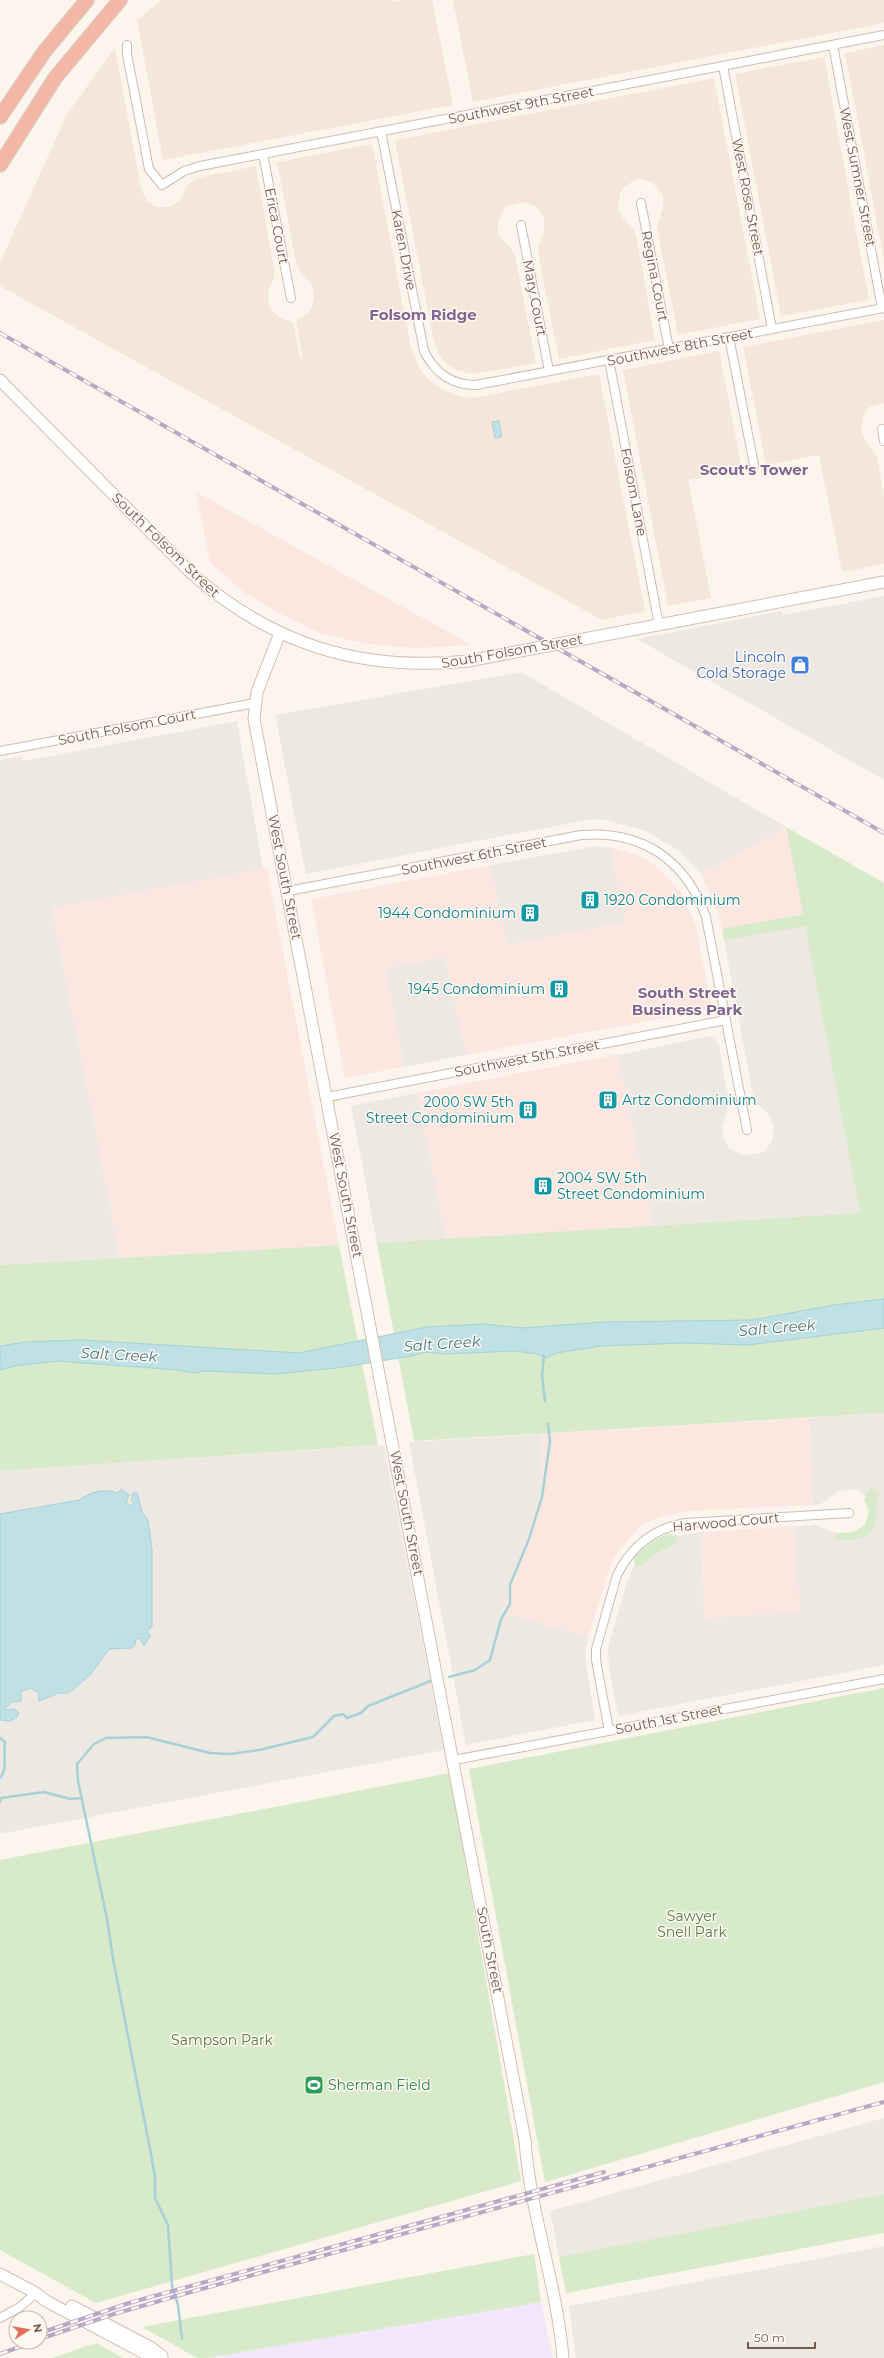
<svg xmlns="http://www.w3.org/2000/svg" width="884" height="2358" font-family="Montserrat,sans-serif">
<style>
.residential{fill:#f4e7da}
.commercial{fill:#fce7e0}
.industrial{fill:#eee8e3}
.education{fill:#f2e7f9}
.green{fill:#d7eac9}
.water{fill:#bfe1e6;stroke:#a6d1d7}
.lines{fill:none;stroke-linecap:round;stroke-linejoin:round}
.stream{stroke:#a6d1d7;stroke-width:2.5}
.street-casing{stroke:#cebdb0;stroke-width:10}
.secondary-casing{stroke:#d4bfb0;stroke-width:13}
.highway-casing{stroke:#d9d1cd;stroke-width:16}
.street{stroke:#fff;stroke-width:8}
.secondary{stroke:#fff;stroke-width:11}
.highway{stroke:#f3b7a5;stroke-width:14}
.rail-casing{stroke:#b8a8c7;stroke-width:4}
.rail{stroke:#fef9f2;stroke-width:2.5;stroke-dasharray:8;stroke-linecap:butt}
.labels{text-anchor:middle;stroke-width:3;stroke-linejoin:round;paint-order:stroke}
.street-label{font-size:14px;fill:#775c4e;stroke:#fef9f2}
.shop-label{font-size:14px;fill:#366cbe;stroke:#fef9f2;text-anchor:end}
.culture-label{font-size:14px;fill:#0d838f;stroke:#fef9f2;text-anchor:start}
.park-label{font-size:14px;fill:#587c46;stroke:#fef9f2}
.leisure-label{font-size:14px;fill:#27864d;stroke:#fef9f2;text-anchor:start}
.neighbourhood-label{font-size:15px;font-weight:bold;fill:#826692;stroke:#fef9f2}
.water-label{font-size:15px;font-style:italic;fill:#457a82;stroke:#fef9f2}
</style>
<rect width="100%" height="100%" fill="#fcf5eb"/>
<g class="residential">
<path d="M162,0H391V2L404,0H432L453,105L163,160L137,20Z"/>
<path d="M453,0H884V23L473,102Z"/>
<path d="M884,45V261L845,53Z"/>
<path d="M115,48L141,189L147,201L156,207H169L180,201L187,186L197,178L256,166L274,269V279L268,292L269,304L271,310L280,318L293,322L300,359L303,358L296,321L310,312L314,299V292L312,285L299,270L296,262L277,162L372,144L411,348L420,370L428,379L443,390L462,397L472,398L599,374L645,611L602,620L0,286V263L67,114Z"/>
<path d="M824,57L869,300L781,316L735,74Z"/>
<path d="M714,78L760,319L678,335L657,227L663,208V195L652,182L638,179L625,186L620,193L618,206L622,217L632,227L636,235L655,340L559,359L538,253L539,244L544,232V218L535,206L523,202L509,205L503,211L498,223V231L501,239L511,248L515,256L536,363L474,374L455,370L443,360L438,353L433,337L395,140Z"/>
<path d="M884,320V403L869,407L864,414L861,430L864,438L877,457L884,496V564L842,572L819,455L766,465L743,347Z"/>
<path d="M719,351L742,469L688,480L711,598L668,606L623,370Z"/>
</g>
<g class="commercial">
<path d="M196,492L472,645L418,648L366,644L320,633L283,615L245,593L210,562Z"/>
<path d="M786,827L803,914L722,929L717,909L701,874Z"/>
<path d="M611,847L642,857L656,866L681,892L696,926L712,1009L466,1055L445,957L386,968L404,1067L345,1078L311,899L491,865L507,945L625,922Z"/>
<path d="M267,868L339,1245L120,1258L52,908Z"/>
<path d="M618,1054L652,1226L446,1239L417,1093Z"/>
<path d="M809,1418L814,1505L687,1511L661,1517L641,1525L613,1558L588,1637L502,1612L542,1490V1434Z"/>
<path d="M795,1526L801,1612L704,1618L701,1532Z"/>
</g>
<g class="industrial">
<path d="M884,596V780L637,639L782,611L783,615Z"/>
<path d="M521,672L786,827L701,874L679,851L646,831L609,821L592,819L306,874L275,715Z"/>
<path d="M237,721L263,869L52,908L120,1258L0,1265V760L22,756L23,761Z"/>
<path d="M595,846L611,847L625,922L507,945L491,865Z"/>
<path d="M805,925L860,1213L652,1226L618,1055L710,1036L718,1042L729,1101L722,1128L725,1142L729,1148L743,1155L758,1154L765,1151L772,1141L774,1126L768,1113L758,1105L753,1096L724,940Z"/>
<path d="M445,957L466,1055L404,1067L386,968Z"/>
<path d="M417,1093L446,1239L377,1243L351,1106Z"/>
<path d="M884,1413V1665L618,1716L609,1668L608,1648L627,1582L637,1560L666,1538L701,1532L704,1618L800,1612L795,1526L815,1525L841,1535L860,1533L871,1518L869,1500L859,1491L852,1489L839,1491L821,1504L814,1505L809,1418Z"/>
<path d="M542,1434V1490L502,1612L588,1637L585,1656L595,1720L466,1745L409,1442Z"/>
<path d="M384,1445L444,1750L0,1834V1471Z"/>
<path d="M884,2118V2194L559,2257L550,2211Z"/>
<path d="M884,2246V2358H576L569,2306Z"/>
</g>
<path class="education" d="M541,2302L553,2358H205Z"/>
<g class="green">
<path d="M786,827L884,883V1413L414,1441L377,1243L860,1213L805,926L724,940L722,929L803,914Z"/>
<path d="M339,1245L378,1445L0,1471V1265Z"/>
<path d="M870,1487L880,1493C873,1505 879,1510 875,1523C870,1541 848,1543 833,1538L837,1533L854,1532L865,1525L869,1511L864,1500Z"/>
<path d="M669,1534L677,1535L676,1544L658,1552L642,1565L635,1566L634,1558C643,1547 655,1538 669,1534Z"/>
<path d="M884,1688V2082L545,2182L469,1769Z"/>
<path d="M450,1773L521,2181L96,2303L0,2250V1860Z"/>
<path d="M884,2194V2233L566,2293L559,2257Z"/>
<path d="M534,2254L541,2302L205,2358H197L142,2327Z"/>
<path d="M96,2343L123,2358H52Z"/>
</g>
<g class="water">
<path d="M499,421L502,437L495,438L492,422Z"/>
<path d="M884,1299V1328L747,1345L684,1343L601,1346L556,1353L546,1358L537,1354L515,1351L444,1354L425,1352L412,1356L336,1368L276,1374L206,1371L193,1373L179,1370L57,1361L14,1366L0,1370V1346L25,1342L81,1340L299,1353L427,1327L483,1324L522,1328L605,1322L752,1320L834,1305Z"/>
<path d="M121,1489L129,1495L126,1503L130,1506L134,1503L131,1499L133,1493H137L142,1512L148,1520L152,1549V1627L149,1628L147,1633L151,1635L144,1646L140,1638L136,1639L135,1645L131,1648L109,1649L91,1674L69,1693H59L39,1701L38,1692L30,1688L21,1691V1701L11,1702L4,1710L15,1709L19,1713L17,1717L10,1721L0,1720V1514L79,1500C90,1492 105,1488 118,1493Z"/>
</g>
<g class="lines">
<g class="stream">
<path d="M544,1356L542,1374L545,1401"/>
<path d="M449,1677L475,1670L490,1660L501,1619L510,1604V1585L529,1539L542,1497L550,1441L548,1424"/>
<path d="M0,1738L5,1742C3,1754 8,1769 0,1778"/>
<path d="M0,1802L1,1798L44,1792L70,1799L82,1798"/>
<path d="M182,2339L178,2305L172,2286L168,2225L155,2198V2177L150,2149L114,1964L107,1919L78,1781L77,1764L94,1744L106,1738L146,1737L210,1753L230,1754L259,1750L313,1737L334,1716L343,1714L347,1718L361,1713L368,1706L433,1680"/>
</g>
<g class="street-casing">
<g id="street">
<path d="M127,45V54L149,169L162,185L184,171L200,166L884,35"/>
<path d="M833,45L882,308"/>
<path d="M723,66L772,329"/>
<path d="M381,131L424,351C435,373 451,385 476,385L884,308"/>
<path d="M263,154L291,298"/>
<path d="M641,203L669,349"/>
<path d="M521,225L549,371"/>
<path d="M729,337L754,465"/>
<path d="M609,360L659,625"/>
<path d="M882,429L884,441"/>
<path d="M0,751L255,703"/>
<path d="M288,891L581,835C642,830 686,860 706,917L747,1130"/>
<path d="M327,1097L726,1020"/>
<path d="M609,1731L596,1660V1649L617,1575C632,1545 654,1528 686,1523L849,1513"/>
<path d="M454,1760L884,1679"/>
<path d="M0,2318L20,2307L36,2293"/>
</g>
</g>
<g class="secondary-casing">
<g id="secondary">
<path d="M0,380L190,572C271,644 359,672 468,661L884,582"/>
<path d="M280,633L257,692L254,719L525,2140C530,2214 557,2284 563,2358"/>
<path d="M0,2274L36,2293L46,2301L146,2354L162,2358"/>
<path d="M72,2306L150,2347L162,2356"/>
</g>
</g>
<g class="highway-casing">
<g id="highway">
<path d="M0,117L44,52L87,0"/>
<path d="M0,165L55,78L120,0"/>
</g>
</g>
<use href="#street" class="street"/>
<use href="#secondary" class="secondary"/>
<use href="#highway" class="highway"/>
<g class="rail-casing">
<g id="rail">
<path d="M0,333L884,833"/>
<path d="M40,2333L129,2303L604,2172"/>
<path d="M40,2339L114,2314L187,2293L884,2102"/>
<path d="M0,2354L33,2342"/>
</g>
</g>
<use href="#rail" class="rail"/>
</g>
<defs>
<g id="shop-square" transform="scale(1)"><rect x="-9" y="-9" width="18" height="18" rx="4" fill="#3f7fe0" stroke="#fef9f2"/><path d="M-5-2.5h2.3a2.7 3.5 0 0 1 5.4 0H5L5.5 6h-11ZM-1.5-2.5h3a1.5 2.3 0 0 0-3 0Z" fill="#fff"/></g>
<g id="building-square" transform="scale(1)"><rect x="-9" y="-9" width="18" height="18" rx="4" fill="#0f9aa8" stroke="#fef9f2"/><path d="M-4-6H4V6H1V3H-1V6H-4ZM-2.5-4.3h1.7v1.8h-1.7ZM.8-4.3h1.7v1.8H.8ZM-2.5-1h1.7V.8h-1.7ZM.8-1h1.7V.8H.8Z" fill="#fff"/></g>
<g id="stadium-square" transform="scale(1)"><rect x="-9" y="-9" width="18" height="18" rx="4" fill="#2e9e5b" stroke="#fef9f2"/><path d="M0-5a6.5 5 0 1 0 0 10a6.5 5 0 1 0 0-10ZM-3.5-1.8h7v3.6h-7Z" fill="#fff"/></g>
</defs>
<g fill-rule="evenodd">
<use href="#shop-square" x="800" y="665"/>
<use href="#building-square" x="590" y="900"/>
<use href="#building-square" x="530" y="913"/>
<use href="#building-square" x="559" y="989"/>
<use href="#building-square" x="608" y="1100"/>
<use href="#building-square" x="528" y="1110"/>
<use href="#building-square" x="543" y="1186"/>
<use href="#stadium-square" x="314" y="2085"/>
</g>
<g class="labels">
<g class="street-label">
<text transform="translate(521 105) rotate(-11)" y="5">Southwest 9th Street</text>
<text transform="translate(858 177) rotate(79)" y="5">West Sumner Street</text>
<text transform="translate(748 197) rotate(79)" y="5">West Rose Street</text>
<text transform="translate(277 226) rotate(79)" y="5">Erica Court</text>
<text transform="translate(404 250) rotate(79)" y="5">Karen Drive</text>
<text transform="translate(655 276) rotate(79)" y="5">Regina Court</text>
<text transform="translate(535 298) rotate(79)" y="5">Mary Court</text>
<text transform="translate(680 347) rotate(-11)" y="5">Southwest 8th Street</text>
<text transform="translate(634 492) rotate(79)" y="5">Folsom Lane</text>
<text transform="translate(166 545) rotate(44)" y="5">South Folsom Street</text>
<text transform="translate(512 651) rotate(-10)" y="5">South Folsom Street</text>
<text transform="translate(127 727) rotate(-11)" y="5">South Folsom Court</text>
<text transform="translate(474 856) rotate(-11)" y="5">Southwest 6th Street</text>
<text transform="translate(285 877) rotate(79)" y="5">West South Street</text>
<text transform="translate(527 1058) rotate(-11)" y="5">Southwest 5th Street</text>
<text transform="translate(346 1195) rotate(79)" y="5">West South Street</text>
<text transform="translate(407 1513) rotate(79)" y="5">West South Street</text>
<text transform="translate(726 1522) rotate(-5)" y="5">Harwood Court</text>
<text transform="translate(669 1719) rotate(-11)" y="5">South 1st Street</text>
<text transform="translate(490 1950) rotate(79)" y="5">South Street</text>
</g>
<g class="shop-label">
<text x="786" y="662">Lincoln<tspan x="786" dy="16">Cold Storage</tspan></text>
</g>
<g class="culture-label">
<text x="604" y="905">1920 Condominium</text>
<text x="516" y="918" text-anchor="end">1944 Condominium</text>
<text x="545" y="994" text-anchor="end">1945 Condominium</text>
<text x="622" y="1105">Artz Condominium</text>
<text x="514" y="1107" text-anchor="end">2000 SW 5th<tspan x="514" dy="16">Street Condominium</tspan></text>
<text x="557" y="1183">2004 SW 5th<tspan x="557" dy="16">Street Condominium</tspan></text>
</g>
<g class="park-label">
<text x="692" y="1921">Sawyer<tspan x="692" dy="16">Snell Park</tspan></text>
<text x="222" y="2045">Sampson Park</text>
</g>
<g class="leisure-label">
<text x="328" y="2090">Sherman Field</text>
</g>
<g class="neighbourhood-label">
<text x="423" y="320">Folsom Ridge</text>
<text x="754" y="475">Scout's Tower</text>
<text x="687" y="998">South Street<tspan x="687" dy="17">Business Park</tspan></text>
</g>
<g class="water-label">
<text transform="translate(777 1328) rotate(-5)" y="5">Salt Creek</text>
<text transform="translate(442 1344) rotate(-4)" y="5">Salt Creek</text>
<text transform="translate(119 1355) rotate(3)" y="5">Salt Creek</text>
</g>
</g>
<g transform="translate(28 2330) rotate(79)"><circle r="19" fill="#fef9f2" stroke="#c8bab0"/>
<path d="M0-3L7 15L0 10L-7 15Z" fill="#e17156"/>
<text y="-6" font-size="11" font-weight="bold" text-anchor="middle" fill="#775c4e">N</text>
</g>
<path d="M748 2342v6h67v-6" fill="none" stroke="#775c4e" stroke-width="2"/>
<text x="754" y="2342" font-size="12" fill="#775c4e" stroke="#fef9f2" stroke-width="3" paint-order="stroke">50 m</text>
</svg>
